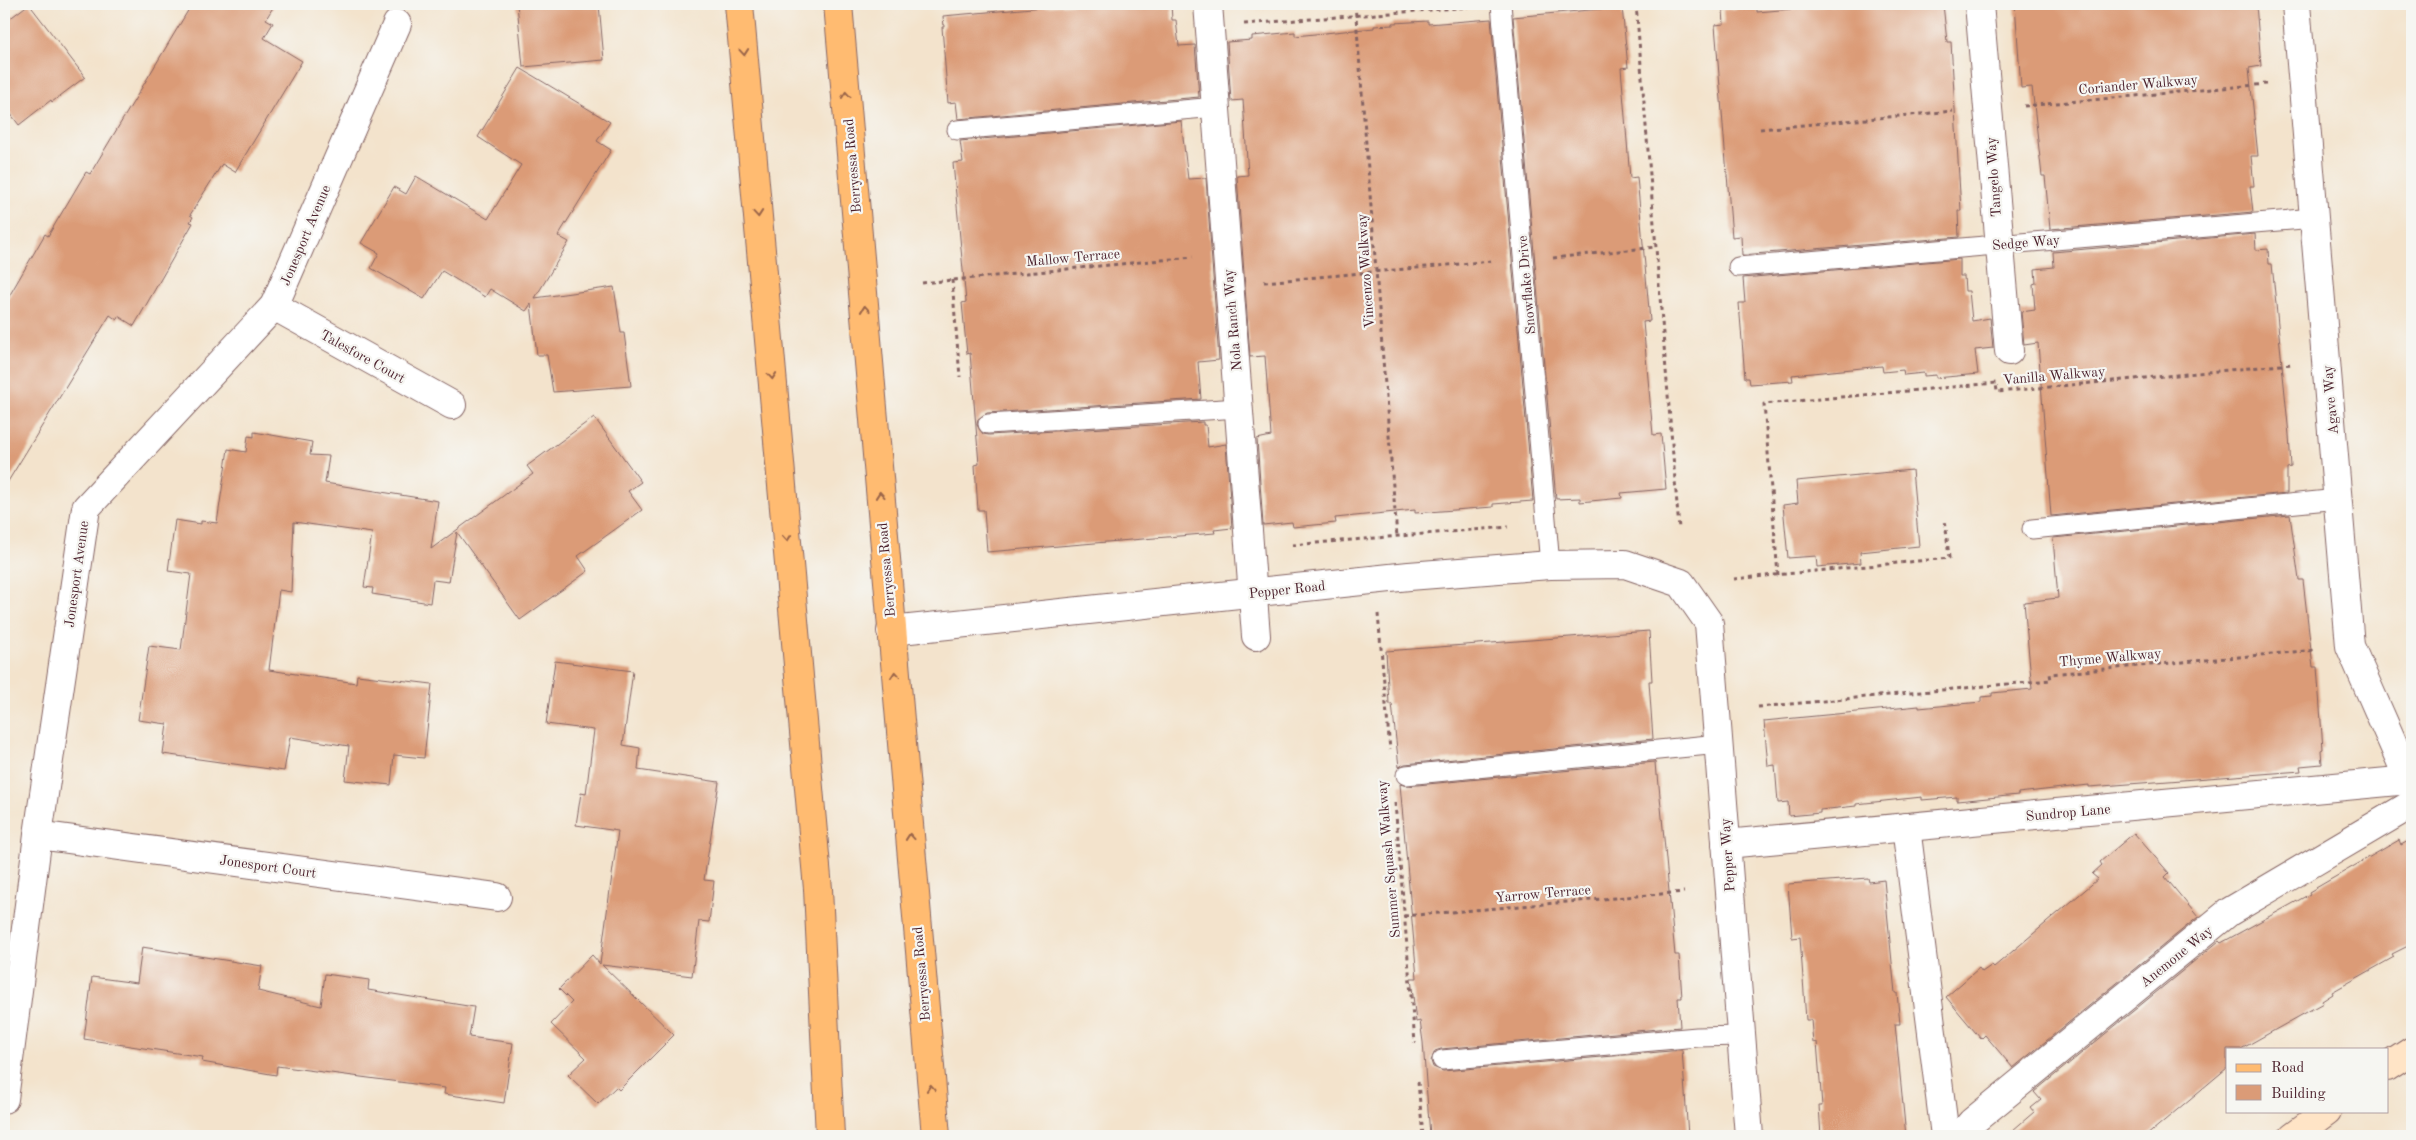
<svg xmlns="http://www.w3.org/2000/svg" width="2416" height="1140" font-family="'Old Standard TT',serif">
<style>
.building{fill:#db9b77}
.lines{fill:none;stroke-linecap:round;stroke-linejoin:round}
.lane-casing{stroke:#856463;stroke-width:21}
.street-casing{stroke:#856463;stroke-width:30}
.secondary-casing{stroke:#856463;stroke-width:30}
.primary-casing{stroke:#856463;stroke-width:30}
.path{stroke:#856463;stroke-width:3;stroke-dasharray:4 4;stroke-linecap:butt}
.lane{stroke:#fff;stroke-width:19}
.street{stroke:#fff;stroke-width:28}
.secondary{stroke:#ffe4c6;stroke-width:28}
.primary{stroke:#ffbb71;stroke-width:28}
.oneway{stroke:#9b654a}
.labels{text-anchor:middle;stroke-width:4.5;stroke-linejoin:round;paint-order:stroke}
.street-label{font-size:14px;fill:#4a1f2b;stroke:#f6f6f2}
</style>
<rect width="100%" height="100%" fill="#f6f6f2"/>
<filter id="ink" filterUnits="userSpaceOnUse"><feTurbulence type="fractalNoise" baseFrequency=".02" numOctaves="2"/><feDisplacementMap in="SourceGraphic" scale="10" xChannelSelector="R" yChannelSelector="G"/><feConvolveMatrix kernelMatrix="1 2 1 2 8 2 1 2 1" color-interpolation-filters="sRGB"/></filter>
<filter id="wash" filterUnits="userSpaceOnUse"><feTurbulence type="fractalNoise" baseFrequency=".0096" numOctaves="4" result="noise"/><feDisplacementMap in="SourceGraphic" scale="20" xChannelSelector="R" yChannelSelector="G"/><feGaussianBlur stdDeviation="1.12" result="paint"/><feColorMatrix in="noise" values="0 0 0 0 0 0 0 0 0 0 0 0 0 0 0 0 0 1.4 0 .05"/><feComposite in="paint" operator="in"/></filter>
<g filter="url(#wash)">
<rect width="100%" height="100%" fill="#f3e3cc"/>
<g id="blocks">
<g class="building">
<path d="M29,4L85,77L52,102L51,100L19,125L4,105V23Z"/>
<path d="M192,4H275L266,19L273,23L264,38L302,61L235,172L222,164L190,215L193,217L190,222L193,223L134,326L118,316L117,320L110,315L4,488V305L45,234L48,236L86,172L90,174Z"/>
<path d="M517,4H599L604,60L523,67Z"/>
<path d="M1077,4H1171L1172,20H1176L1179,46L1195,45L1199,97L958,119L956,102L948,103L942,27H944L943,16Z"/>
<path d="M1850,4H1943L1947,42H1951L1961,211H1958L1959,237L1742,255L1741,236L1732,237L1715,25L1724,24L1723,10L1757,7V12Z"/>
<path d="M2015,4H2256L2261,66L2249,68L2258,156H2251L2254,186H2250L2253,212L2050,229L2045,176H2042L2032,87L2021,88Z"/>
<path d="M1622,7L1628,67L1621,68L1630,178L1637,177L1650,321L1643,322L1653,435L1661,434L1666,489L1621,493L1622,498L1580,502V498L1556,499L1513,17Z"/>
<path d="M1491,19L1533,501L1493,504V507L1415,513V510L1335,518L1336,523L1293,527L1292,522L1263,525L1257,439L1271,436L1265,356L1250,357L1237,176L1248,175L1243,100L1231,101L1227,42L1252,40V36L1295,32V36L1374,28V26L1393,25V23L1428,21V24Z"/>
<path d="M520,68L610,122L597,141L611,150L558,236L569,242L535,298L614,287L621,333H624L631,386L553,392L547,355H537L531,304L526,311L490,289L485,297L442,271L424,299L371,268L379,253L361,243L394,187L406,194L416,176L488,219L521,165L478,137Z"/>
<path d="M1181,121L1188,179L1206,178L1219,360L1198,362L1201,399L987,413L978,419L977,425L983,434L989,435L1203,422V425H1206L1208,447L1226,444L1232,528L1214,530L1215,533L987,552L984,510H978L975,465L979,464L970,353L967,354L962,303L966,302L953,163L963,162L960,141Z"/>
<path d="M2255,234L2256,250L2268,249L2269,264H2272L2289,435L2291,467L2287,468V493L2051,516L2038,343L2024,345L2021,312L2035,310L2033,284L2036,283L2035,269L2054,267L2053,252Z"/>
<path d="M1960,259V276H1964L1965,291H1969L1972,321L1990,318L1993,348L1975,350L1978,374L1936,378V375L1924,376V373L1904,375L1903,370L1883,372L1882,366L1792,375L1793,381L1750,384L1749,378H1745L1739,303H1745L1743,278Z"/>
<path d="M594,417L641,482L628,491L642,510L578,556L588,571L520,620L457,532L449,582L433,580L430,603L372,594L373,588L364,587L372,533L294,522L291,592L279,590L269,670L356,683L357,675L432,684L424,758L394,755L391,785L345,780L349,746L290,737L284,771L163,754L167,724L138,720L149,646L181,650L191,574L168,571L175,520L201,524V521L217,523L228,449L246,452L248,436L254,437V432L312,442L310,455L329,456L325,483L438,501L431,549L533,474L527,466Z"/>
<path d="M1912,470L1919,546L1860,552L1861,563L1817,567L1816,556L1788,558L1783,505L1798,503L1796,481Z"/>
<path d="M2290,515L2299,580H2303L2313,667H2317L2323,749L2321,750L2322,764L2300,766L2301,771L2089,787V785L2018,793V795L1957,801V797L1922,800V797L1856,804V806L1820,810V813L1789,816L1788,802L1778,803L1775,765L1768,766L1764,721L1919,706V708L1981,702V697L1992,696V693L2032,689L2024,602L2058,598L2053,538Z"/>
<path d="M1649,631L1652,681H1649L1653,739L1405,764L1399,767L1392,704H1389L1386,651Z"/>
<path d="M555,661L633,671L623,745L640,748L638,770L719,782L704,880L714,881L709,922L699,921L692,976L602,965L674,1035L619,1090L616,1087L598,1104L568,1075L586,1058L551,1024L572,1002L559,989L592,955L600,964L618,831L576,825L581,793L586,794L594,730L546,724Z"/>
<path d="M1655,762L1656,775H1658L1675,955H1679L1682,998H1678L1680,1027L1441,1049L1435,1051L1431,1061L1433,1067L1443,1071L1682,1050L1688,1136H1430L1423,1042L1420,1021L1416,1022L1411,978H1417L1400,784L1407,786Z"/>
<path d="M2134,833L2169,873L2165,877L2198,917L2013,1068L1985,1035L1981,1039L1946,997L1979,968L1982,972L1992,965L1994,967L2098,879L2092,874L2102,865L2100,862Z"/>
<path d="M2412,839V944L2392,954L2394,957L2332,992L2333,994L2322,1001L2323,1003L2241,1049H2227V1068L2146,1136H2006L2034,1112L2031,1108L2041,1100L2034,1092L2219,941L2221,943L2310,894L2309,892L2399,840L2401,845Z"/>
<path d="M1868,878L1869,882L1884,880L1895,993H1897L1900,1024H1895L1906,1136H1821L1819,1106H1822L1817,1042L1813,1043L1811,1020H1806L1800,937L1792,938L1788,884Z"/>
<path d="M142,947L262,966L258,991L321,1006L325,974L369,980L368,990L474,1007L469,1037L513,1043L504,1103L444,1094L445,1088L277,1066L276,1075L202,1062L203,1057L84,1039L92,977L137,983Z"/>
</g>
</g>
</g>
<g filter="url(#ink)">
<use href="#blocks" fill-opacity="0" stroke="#856463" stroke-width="1"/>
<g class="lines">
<g class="lane-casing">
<g id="lane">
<path d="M1501,4L1550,565"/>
<path d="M957,130L1216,107"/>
<path d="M1738,267L2314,218"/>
<path d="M988,424L1239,408"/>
<path d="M2032,529L2338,499"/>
<path d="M1406,775L1719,744"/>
<path d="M1442,1060L1697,1037L1741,1036"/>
</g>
</g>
<g class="street-casing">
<g id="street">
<path d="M1208,4L1256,636"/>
<path d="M1979,4L2009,351"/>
<path d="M2296,4L2350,646L2409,780L2412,782"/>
<path d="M274,306L452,405"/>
<path d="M891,631L1409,576L1550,565L1625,564L1681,583L1709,623L1749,1136"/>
<path d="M1906,827L1945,1136"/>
<path d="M38,835L497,897"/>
<path d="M1726,844L2409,780"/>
<path d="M4,1099L38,835L86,508L274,306L397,24"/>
<path d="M1960,1136L1972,1122L2229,912L2412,804"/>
</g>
</g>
<g class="secondary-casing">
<g id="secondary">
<path d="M2387,1067L2412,1051"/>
<path d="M2293,1136L2327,1111"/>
</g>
</g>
<g class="primary-casing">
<g id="primary">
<path d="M739,4L818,889L830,1136"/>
<path d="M838,4L936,1136"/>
</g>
</g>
<g class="path">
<path d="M1355,4L1397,537"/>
<path d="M1636,4L1679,529"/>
<path d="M1244,24L1470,7"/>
<path d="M2024,106L2267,84"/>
<path d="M1760,129L1953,111"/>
<path d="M1553,258L1656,247"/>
<path d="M952,280L960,377"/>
<path d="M1264,282L1492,261"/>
<path d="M922,283L1193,257"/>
<path d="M1292,545L1508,527"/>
<path d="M1778,575L1764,404L1996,383L1997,392L2292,364"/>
<path d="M1734,579L1949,558L1945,519"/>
<path d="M1378,614L1390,750"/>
<path d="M1758,707L2051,680L2050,674L2316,650"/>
<path d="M1395,803L1415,1043"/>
<path d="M1404,916L1684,892"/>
<path d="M1418,1082L1423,1136"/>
</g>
<use href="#lane" class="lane"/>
<use href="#street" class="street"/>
<use href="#secondary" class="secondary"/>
<use href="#primary" class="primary"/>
</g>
<defs><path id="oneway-chevron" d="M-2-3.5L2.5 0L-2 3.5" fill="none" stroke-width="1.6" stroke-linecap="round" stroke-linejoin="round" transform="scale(1.25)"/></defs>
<g class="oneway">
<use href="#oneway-chevron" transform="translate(744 52) rotate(85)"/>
<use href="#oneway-chevron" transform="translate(846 95) rotate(-95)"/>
<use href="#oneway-chevron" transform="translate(758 214) rotate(85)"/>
<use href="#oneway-chevron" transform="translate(865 309) rotate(-95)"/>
<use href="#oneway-chevron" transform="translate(772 376) rotate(85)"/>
<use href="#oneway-chevron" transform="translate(880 495) rotate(-95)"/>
<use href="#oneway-chevron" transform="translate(787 538) rotate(85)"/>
<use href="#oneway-chevron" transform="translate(895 675) rotate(-95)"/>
<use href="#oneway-chevron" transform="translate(910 837) rotate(-95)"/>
<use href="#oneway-chevron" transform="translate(931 1088) rotate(-95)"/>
</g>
</g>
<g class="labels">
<g class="street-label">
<text transform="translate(2138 84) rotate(-5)" y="5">Coriander Walkway</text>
<text transform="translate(852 166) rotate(-95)" y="5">Berryessa Road</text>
<text transform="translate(1993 177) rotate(-94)" y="5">Tangelo Way</text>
<text transform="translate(305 235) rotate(-67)" y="5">Jonesport Avenue</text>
<text transform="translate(2026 242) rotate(-5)" y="5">Sedge Way</text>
<text transform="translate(1073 257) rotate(-5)" y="5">Mallow Terrace</text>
<text transform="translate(1365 271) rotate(-94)" y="5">Vincenzo Walkway</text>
<text transform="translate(1526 285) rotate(-95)" y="5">Snowflake Drive</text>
<text transform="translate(1232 320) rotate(-95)" y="5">Nola Ranch Way</text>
<text transform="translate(363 356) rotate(29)" y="5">Talesfore Court</text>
<text transform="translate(2054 375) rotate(-5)" y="5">Vanilla Walkway</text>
<text transform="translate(2330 400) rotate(-95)" y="5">Agave Way</text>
<text transform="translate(886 570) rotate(-95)" y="5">Berryessa Road</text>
<text transform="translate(76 574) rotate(-82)" y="5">Jonesport Avenue</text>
<text transform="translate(1287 589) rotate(-6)" y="5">Pepper Road</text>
<text transform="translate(2110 657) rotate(-5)" y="5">Thyme Walkway</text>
<text transform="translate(2068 812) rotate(-5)" y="5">Sundrop Lane</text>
<text transform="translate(1727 855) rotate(-94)" y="5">Pepper Way</text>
<text transform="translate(1388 859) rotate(-95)" y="5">Summer Squash Walkway</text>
<text transform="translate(268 866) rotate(8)" y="5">Jonesport Court</text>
<text transform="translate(1543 893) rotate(-5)" y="5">Yarrow Terrace</text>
<text transform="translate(2176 956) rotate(-39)" y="5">Anemone Way</text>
<text transform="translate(921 974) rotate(-95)" y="5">Berryessa Road</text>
</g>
</g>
<rect width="2416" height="1140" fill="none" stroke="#f6f6f2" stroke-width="20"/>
<rect x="2226" y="1048" width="162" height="65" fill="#f6f6f2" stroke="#b1a0a2"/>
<rect x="2236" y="1064" width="25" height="8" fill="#ffbb71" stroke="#b1a0a2"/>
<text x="2271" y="1072" font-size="15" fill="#4a1f2b">Road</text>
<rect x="2236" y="1085" width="25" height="15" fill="#db9b77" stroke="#b1a0a2"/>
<text x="2271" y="1098" font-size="15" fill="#4a1f2b">Building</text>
</svg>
